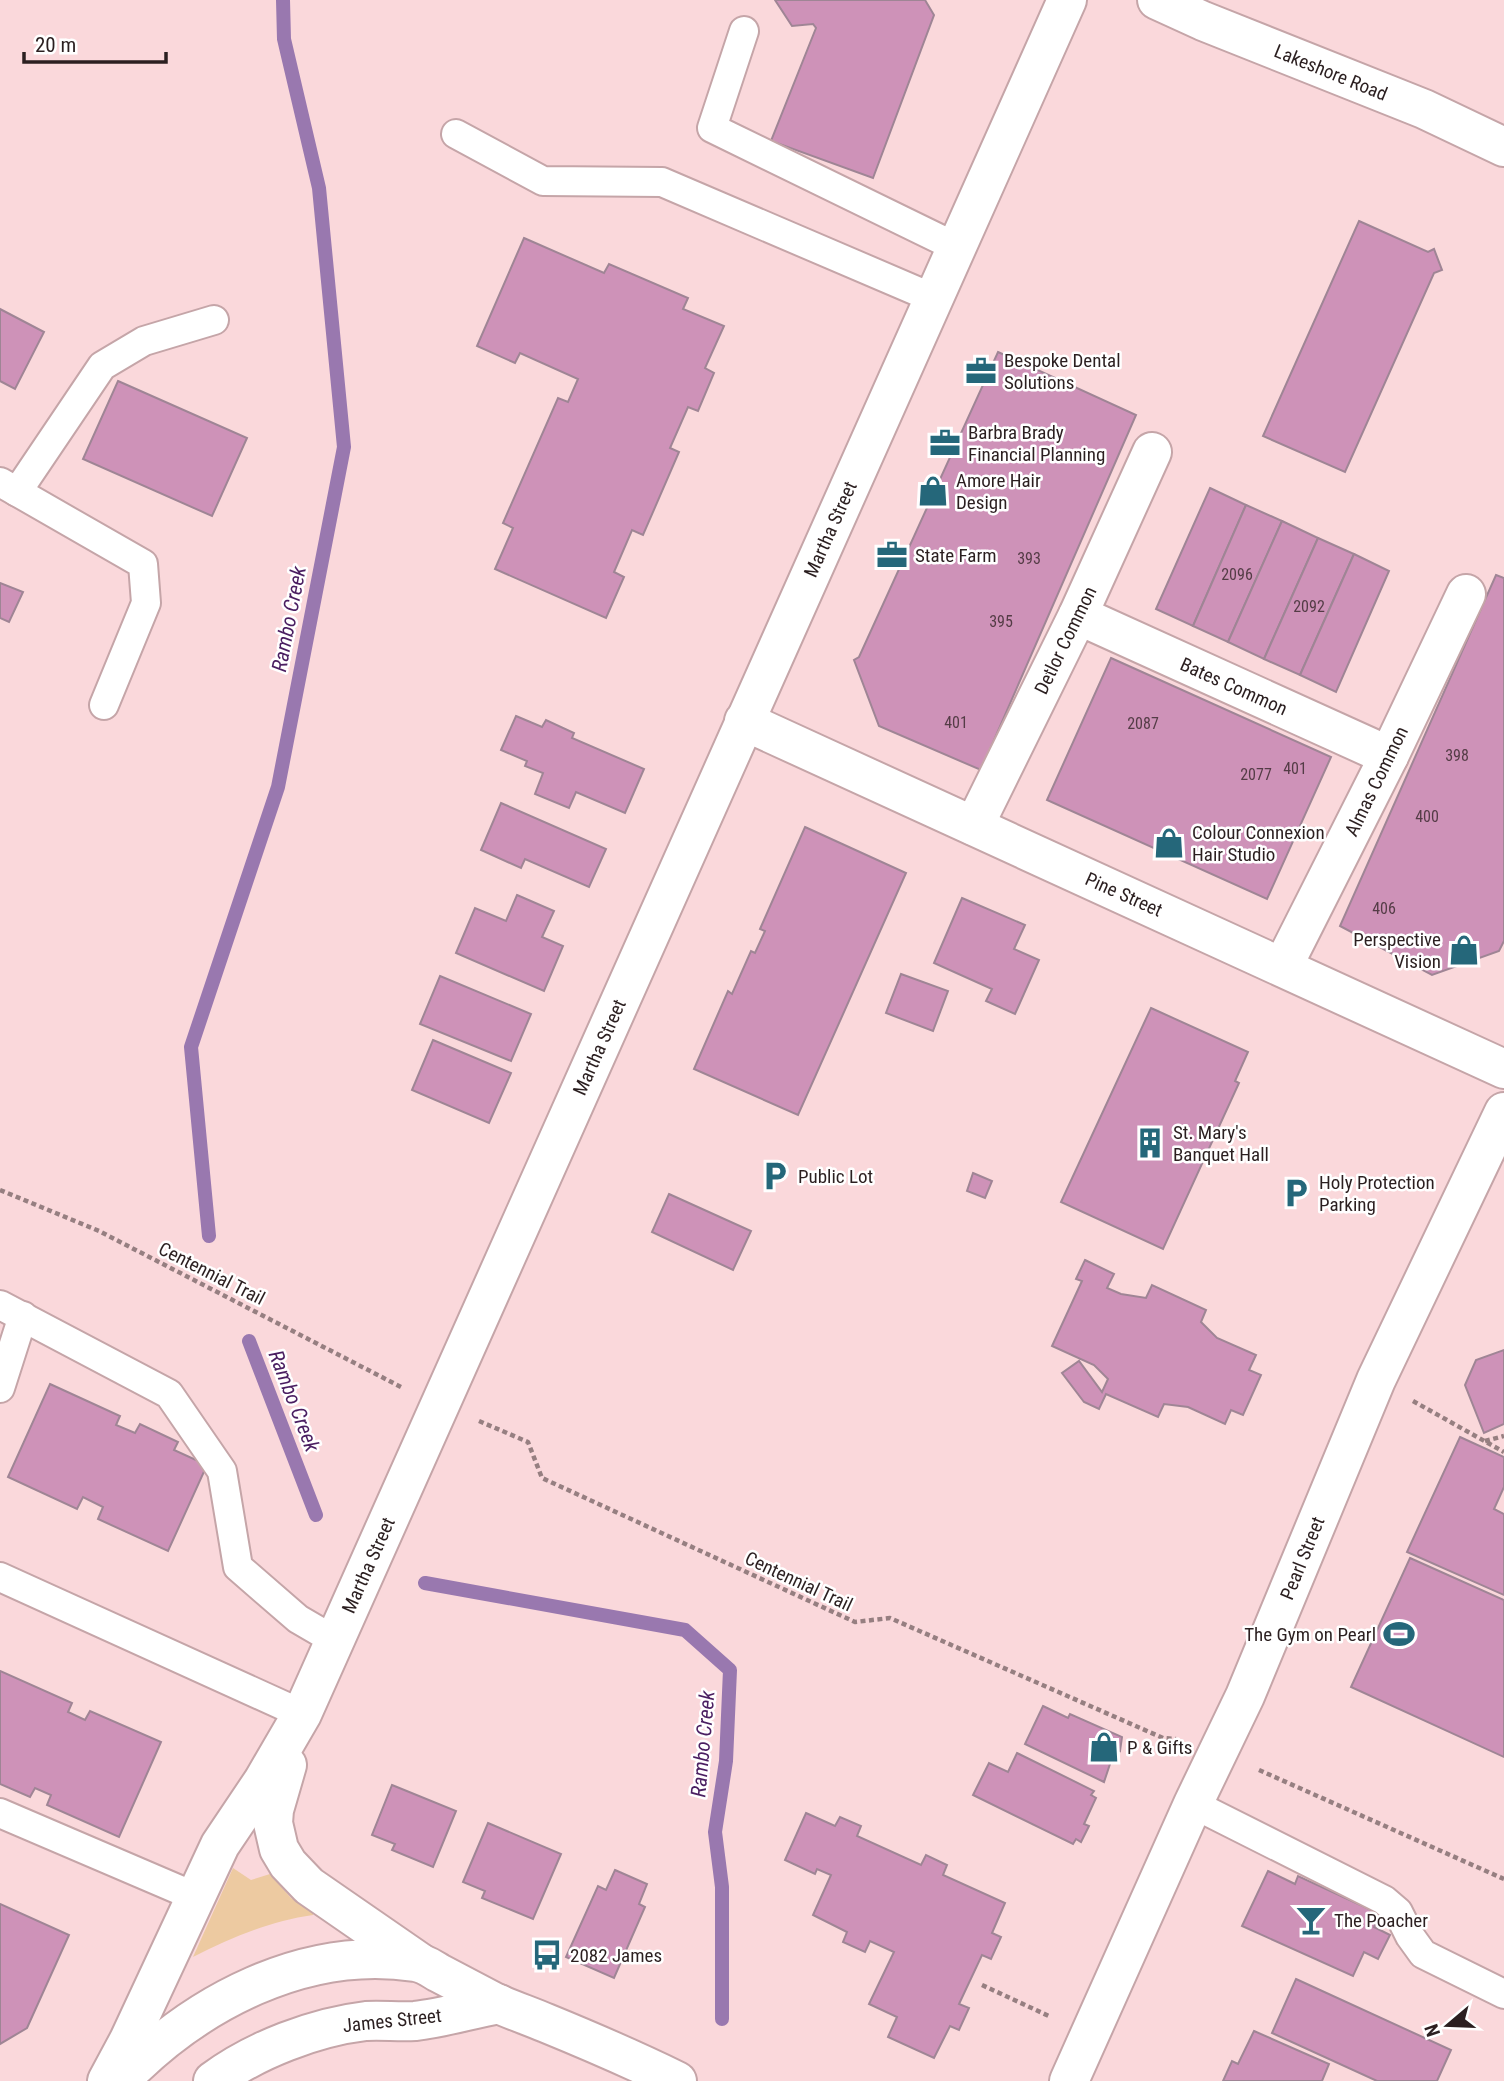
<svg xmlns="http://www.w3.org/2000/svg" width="1504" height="2081" font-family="'Roboto Condensed',sans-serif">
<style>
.green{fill:#edcaa1}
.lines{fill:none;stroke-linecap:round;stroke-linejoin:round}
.stream{stroke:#9978af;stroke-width:14}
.building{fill:#ce92b8;stroke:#9f8595;stroke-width:2}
.service-casing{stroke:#c5a5a8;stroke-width:32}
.minor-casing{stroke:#c5a5a8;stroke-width:42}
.tertiary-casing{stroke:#c5a5a8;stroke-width:42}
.secondary-casing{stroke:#c5a5a8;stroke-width:42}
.primary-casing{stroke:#c5a5a8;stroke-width:42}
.path{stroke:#967f81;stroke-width:4.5;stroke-dasharray:5 3.5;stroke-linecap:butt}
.service{stroke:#fff;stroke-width:28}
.minor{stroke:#fff;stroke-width:38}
.tertiary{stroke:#fff;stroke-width:38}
.secondary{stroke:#fff;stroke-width:38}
.primary{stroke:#fff;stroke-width:38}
.labels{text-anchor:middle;stroke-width:5;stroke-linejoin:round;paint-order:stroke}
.number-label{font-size:16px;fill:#543c46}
.street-label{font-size:19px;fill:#2b1f20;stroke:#fff}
.poi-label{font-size:19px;fill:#2b1f20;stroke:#fff;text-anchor:start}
.water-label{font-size:21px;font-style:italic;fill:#4a1e61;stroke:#fff}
</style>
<rect width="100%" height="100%" fill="#fad8db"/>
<path class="green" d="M233,1868L251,1880L270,1874L291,1898L313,1911V1915C270,1921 231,1938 193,1957Z"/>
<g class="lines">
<g class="stream">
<path d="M209,1236L191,1047L278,787L344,447L319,188L284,39L283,0"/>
<path d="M249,1341L316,1515"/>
<path d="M425,1583L685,1630L730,1670L726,1761L715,1832L722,1887V2019"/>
</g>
</g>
<g class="building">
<path d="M775,0H925L934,15L873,178L771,141L816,28L813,24L792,26Z"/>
<path d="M1359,221L1428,252L1434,249L1442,270L1434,273L1345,472L1263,436Z"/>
<path d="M524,238L604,273L609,264L688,298L683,309L724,326L705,368L714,373L698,411L688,407L670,448L679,452L643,535L632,530L614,572L624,577L606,618L495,569L513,528L503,523L558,398L568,402L578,379L520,353L515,363L477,346Z"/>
<path d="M0,309L44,332L15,389L0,381Z"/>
<path d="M998,352L1136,415L981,770L879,726L854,660L859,657Z"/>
<path d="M118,381L247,438L212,516L83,459Z"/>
<path d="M1210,488L1246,505L1193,626L1156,609Z"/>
<path d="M1246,505L1282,521L1228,642L1193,626Z"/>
<path d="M1282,521L1318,538L1264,659L1228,642Z"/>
<path d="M1318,538L1354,554L1300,675L1264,659Z"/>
<path d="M1354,554L1389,571L1336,692L1300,675Z"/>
<path d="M1496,575L1504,578V941L1499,951L1432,975L1340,926Z"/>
<path d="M0,583L23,592L9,622L0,618Z"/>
<path d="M1111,658L1331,757L1267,899L1047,800Z"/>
<path d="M516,716L542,727L546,720L574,733L572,738L644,769L625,813L576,792L569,808L535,794L543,773L525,766L527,761L501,750Z"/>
<path d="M501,803L606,849L589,887L525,859L521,868L481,850Z"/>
<path d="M805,827L906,873L798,1115L694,1069L728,991L732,994L751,951L755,953L765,931L760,929Z"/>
<path d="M517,895L554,911L542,937L563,946L544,991L456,953L475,908L506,921Z"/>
<path d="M962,898L1025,925L1014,949L1039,960L1015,1014L986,1001L992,989L934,963Z"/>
<path d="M901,974L948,991L933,1031L886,1013Z"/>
<path d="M440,976L531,1014L511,1061L420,1024Z"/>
<path d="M1151,1008L1248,1052L1235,1081L1239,1083L1163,1249L1061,1202Z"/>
<path d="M433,1040L511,1073L489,1123L412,1090Z"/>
<path d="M973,1173L992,1181L985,1198L967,1191Z"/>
<path d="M669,1194L751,1231L733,1270L652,1232Z"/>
<path d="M1085,1260L1114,1274L1107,1288L1121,1294L1146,1298L1152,1285L1206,1310L1201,1322L1217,1338L1256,1355L1249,1370L1261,1375L1243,1415L1231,1410L1225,1424L1188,1407L1164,1404L1158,1417L1106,1394L1099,1409L1084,1402L1062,1373L1079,1361L1102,1392L1108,1379L1094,1365L1052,1346L1082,1281L1076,1279Z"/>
<path d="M1504,1350V1424L1484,1433L1465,1385L1476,1360Z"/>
<path d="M50,1384L120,1416L116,1425L135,1433L140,1424L178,1442L174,1450L207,1465L168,1551L98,1519L103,1507L83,1497L77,1509L8,1477Z"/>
<path d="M1460,1437L1504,1457V1487L1494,1509L1504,1514V1595L1407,1552Z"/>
<path d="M1410,1558L1504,1600V1757L1351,1687Z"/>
<path d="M0,1671L72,1703L68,1712L85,1720L90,1711L161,1742L119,1837L47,1805L51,1795L35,1788L30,1797L0,1784Z"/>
<path d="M1043,1706L1068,1718L1070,1714L1122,1737L1120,1751L1115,1749L1104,1782L1025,1744Z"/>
<path d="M1017,1753L1094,1791L1091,1795L1096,1798L1084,1824L1089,1826L1081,1842L1076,1839L1073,1844L973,1795L989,1763L1008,1772Z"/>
<path d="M392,1785L456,1811L433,1867L392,1850L395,1844L372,1835Z"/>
<path d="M806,1813L835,1826L840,1817L861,1826L857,1836L921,1865L926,1855L947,1865L943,1875L1005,1903L992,1933L1001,1937L991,1959L982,1955L959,2004L969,2008L959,2030L950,2026L934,2058L888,2037L897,2017L869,2004L894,1952L870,1941L865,1952L843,1942L847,1932L813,1915L831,1875L817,1869L815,1874L785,1860Z"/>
<path d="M488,1823L561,1854L533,1919L482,1898L485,1891L463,1882Z"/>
<path d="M615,1870L647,1884L639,1904L645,1907L614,1978L566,1957L598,1886L606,1890Z"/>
<path d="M1268,1871L1295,1884L1298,1876L1380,1914L1374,1927L1390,1935L1378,1959L1364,1952L1353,1976L1242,1926Z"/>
<path d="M0,1904L69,1935L27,2028L0,2044Z"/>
<path d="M1296,1979L1451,2050L1437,2081H1377L1272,2033Z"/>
<path d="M1254,2031L1329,2064L1322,2081H1223L1232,2061L1238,2064Z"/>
</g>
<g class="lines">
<g class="service-casing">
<g id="service">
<path d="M744,31L712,128L956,247"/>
<path d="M456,134L543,181L662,182L933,298"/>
<path d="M0,482L143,564L146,603L104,705"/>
<path d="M17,492L102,366L144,341L214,320"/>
<path d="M0,1305L169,1394L222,1471L238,1567L298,1619L334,1640"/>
<path d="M0,1388L23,1316"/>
<path d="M0,1577L302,1714"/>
<path d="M1193,1804L1384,1900L1398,1912L1410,1936L1423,1954L1504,1994"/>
<path d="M0,1813L196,1897"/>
</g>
</g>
<g class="minor-casing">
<g id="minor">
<path d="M1078,615L1389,756"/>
<path d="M744,721L1504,1069"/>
<path d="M974,826L1078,615L1152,452"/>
<path d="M1283,966L1389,756L1466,594"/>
</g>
</g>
<g class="tertiary-casing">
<g id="tertiary">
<path d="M287,1765L274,1810L273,1823L279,1849L288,1864L309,1886L419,1962"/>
<path d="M107,2081L129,2040L220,1845L263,1781L302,1714L1067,0"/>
<path d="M1069,2081L1193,1804L1245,1696L1376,1380L1504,1112"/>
</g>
</g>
<g class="secondary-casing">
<g id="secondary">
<path d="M120,2081C195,2003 304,1945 415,1962C424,1963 432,1969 439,1973C458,1983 477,1993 496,2003C512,2010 529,2016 546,2023C590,2041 634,2060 677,2081"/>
<path d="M213,2081C255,2050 315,2027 366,2021C382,2020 399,2022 415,2021C443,2018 471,2009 499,2004"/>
</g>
</g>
<g class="primary-casing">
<path id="primary" d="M1157,0L1203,21L1424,109L1504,147"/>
</g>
<g class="path">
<path d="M0,1190L99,1231L401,1387"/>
<path d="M1413,1401L1504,1452"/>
<path d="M479,1421L528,1442L542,1478L855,1622L890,1618L1163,1738L1176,1739"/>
<path d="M1485,1441L1504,1436"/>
<path d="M1259,1770L1504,1879"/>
<path d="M982,1985L1051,2017"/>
</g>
<use href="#service" class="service"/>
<use href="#minor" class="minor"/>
<use href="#tertiary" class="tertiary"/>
<use href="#secondary" class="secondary"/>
<use href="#primary" class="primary"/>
</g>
<defs>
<g id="office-bare" transform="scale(2.415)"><path d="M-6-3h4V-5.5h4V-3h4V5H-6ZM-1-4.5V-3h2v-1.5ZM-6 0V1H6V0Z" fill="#25677a" stroke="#fff" stroke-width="2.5" paint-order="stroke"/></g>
<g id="shop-bare" transform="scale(2.415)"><path d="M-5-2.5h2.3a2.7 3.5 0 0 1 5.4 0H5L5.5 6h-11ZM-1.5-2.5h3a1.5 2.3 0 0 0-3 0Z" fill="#25677a" stroke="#fff" stroke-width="2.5" paint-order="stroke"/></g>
<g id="building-bare" transform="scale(2.415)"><path d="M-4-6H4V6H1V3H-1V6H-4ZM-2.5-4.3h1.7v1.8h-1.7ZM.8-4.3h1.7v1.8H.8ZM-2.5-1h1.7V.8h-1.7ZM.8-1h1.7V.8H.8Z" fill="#25677a" stroke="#fff" stroke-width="2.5" paint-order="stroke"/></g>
<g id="parking-bare" transform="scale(2.415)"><path d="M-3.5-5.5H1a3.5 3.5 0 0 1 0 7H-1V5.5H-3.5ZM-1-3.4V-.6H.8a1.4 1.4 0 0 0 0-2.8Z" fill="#25677a" stroke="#fff" stroke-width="2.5" paint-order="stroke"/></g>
<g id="stadium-bare" transform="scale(2.415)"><path d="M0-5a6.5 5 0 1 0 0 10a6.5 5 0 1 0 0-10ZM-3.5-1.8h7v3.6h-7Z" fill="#25677a" stroke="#fff" stroke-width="2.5" paint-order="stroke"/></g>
<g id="bar-bare" transform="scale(2.415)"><path d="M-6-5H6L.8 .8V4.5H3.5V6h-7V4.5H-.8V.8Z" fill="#25677a" stroke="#fff" stroke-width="2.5" paint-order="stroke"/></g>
<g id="bus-bare" transform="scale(2.415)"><path d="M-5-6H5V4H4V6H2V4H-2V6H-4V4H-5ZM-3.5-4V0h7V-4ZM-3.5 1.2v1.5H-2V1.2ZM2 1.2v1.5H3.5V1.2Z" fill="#25677a" stroke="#fff" stroke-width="2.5" paint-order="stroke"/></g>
</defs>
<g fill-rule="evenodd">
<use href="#office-bare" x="981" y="371"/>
<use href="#office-bare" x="945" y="443"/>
<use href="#shop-bare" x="933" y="491"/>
<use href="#office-bare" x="892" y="555"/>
<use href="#shop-bare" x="1169" y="843"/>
<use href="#shop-bare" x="1464" y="950"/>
<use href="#building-bare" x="1150" y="1143"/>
<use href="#parking-bare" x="775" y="1176"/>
<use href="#parking-bare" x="1296" y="1193"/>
<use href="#stadium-bare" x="1399" y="1634"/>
<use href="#shop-bare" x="1104" y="1747"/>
<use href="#bar-bare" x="1311" y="1920"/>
<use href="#bus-bare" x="547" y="1955"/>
</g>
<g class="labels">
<g class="number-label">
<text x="1029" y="564">393</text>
<text x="1237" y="580">2096</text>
<text x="1309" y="612">2092</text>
<text x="1001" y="627">395</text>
<text x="956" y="728">401</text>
<text x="1143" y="729">2087</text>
<text x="1457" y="761">398</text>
<text x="1295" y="774">401</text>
<text x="1256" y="780">2077</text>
<text x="1427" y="822">400</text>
<text x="1384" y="914">406</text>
</g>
<g class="street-label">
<text transform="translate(1331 72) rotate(22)" y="7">Lakeshore Road</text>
<text transform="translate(830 529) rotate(-66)" y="7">Martha Street</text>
<text transform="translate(1065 640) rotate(-64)" y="7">Detlor Common</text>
<text transform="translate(1234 686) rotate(24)" y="7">Bates Common</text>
<text transform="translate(1376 781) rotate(-64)" y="7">Almas Common</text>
<text transform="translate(1124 894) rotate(24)" y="7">Pine Street</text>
<text transform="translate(599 1047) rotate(-66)" y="7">Martha Street</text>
<text transform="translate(212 1273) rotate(27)" y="7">Centennial Trail</text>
<text transform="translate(1302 1558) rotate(-68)" y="7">Pearl Street</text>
<text transform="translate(368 1565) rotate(-66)" y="7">Martha Street</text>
<text transform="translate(799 1581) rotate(25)" y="7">Centennial Trail</text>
<text transform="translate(392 2020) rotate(-6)" y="7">James Street</text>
</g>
<g class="poi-label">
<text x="1004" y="367">Bespoke Dental<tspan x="1004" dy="22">Solutions</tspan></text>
<text x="968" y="439">Barbra Brady<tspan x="968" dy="22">Financial Planning</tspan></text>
<text x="956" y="487">Amore Hair<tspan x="956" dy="22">Design</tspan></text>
<text x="915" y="562">State Farm</text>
<text x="1192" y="839">Colour Connexion<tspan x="1192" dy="22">Hair Studio</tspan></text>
<text x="1441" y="946" text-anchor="end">Perspective<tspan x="1441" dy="22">Vision</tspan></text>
<text x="1173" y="1139">St. Mary's<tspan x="1173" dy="22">Banquet Hall</tspan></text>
<text x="798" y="1183">Public Lot</text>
<text x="1319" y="1189">Holy Protection<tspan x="1319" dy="22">Parking</tspan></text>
<text x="1376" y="1641" text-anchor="end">The Gym on Pearl</text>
<text x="1127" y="1754">P &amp; Gifts</text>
<text x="1334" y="1927">The Poacher</text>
<text x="570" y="1962">2082 James</text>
</g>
<g class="water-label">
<text transform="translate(289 619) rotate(-79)" y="7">Rambo Creek</text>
<text transform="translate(294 1401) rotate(69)" y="7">Rambo Creek</text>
<text transform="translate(703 1744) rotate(-85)" y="7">Rambo Creek</text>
</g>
</g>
<g transform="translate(1448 2025) rotate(251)" stroke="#ffffff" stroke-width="5" paint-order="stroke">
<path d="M0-5L12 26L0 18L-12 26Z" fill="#2b1f20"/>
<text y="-10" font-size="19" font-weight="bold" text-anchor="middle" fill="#2b1f20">N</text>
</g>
<path d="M24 52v10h142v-10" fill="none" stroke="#2b1f20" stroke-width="3.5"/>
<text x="35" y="52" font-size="21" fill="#2b1f20" stroke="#ffffff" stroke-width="5" paint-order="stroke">20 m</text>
</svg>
